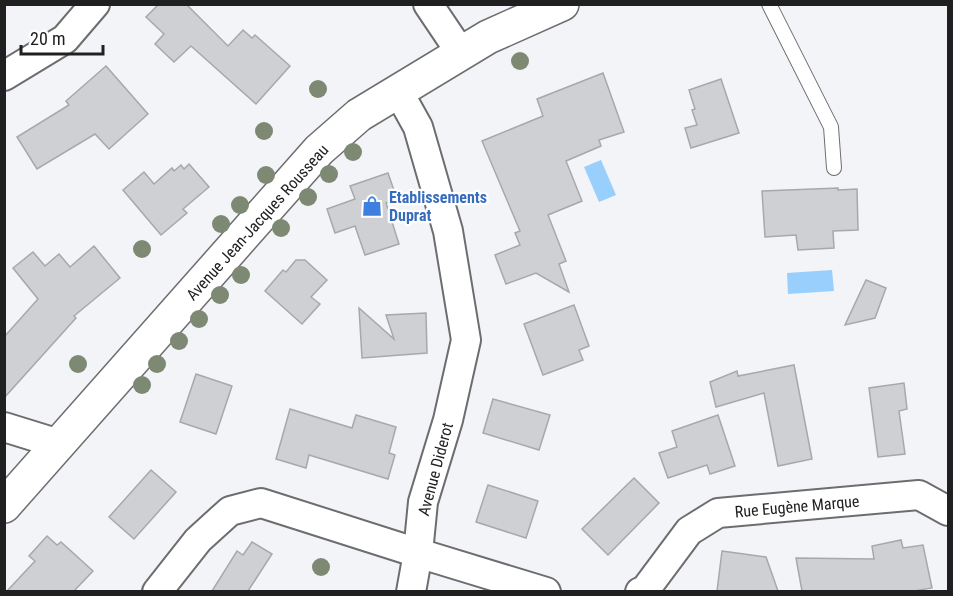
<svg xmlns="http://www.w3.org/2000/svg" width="953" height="596" font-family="'Roboto Condensed',sans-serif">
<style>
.water{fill:#98cffc}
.building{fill:#cfd0d3;stroke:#a7a8ab;stroke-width:1.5}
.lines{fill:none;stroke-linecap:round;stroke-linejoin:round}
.lane-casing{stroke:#6d6d70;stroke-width:16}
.street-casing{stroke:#6d6d70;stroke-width:32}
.secondary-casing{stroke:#6d6d70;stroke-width:36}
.lane{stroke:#fff;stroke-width:14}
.street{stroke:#fff;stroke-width:28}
.secondary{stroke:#fff;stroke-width:33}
.tree{fill:#7d8973}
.labels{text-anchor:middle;stroke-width:4.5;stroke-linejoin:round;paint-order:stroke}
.shop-label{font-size:16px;font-weight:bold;fill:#366cbe;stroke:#fff;text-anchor:start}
.street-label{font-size:16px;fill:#202021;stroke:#fff}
</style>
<rect width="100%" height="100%" fill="#f3f4f7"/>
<g class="water">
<path d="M601,160L616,195L599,202L584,167Z"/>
<path d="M832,270L834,291L788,294L787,273Z"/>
</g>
<g class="building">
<path d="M159,4H186L228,46L243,30L252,38L255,35L290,66L256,104L191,46L174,62L155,44L164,34L146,17Z"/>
<path d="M106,66L148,114L109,149L95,134L37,169L17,137L69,105L66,101Z"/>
<path d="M603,73L624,132L599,140L601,146L566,161L582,201L548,215L566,261L559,264L569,292L536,273L506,284L495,255L520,245L515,233L520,231L482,141L543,116L537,99Z"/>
<path d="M721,79L739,133L691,148L685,128L697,125L692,110L695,109L689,90Z"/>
<path d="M189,164L209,187L183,209L187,213L161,235L123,190L144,172L154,184L172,168L174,171L181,165L184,169Z"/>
<path d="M388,173L397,199L386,203L399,244L365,255L355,226L335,233L327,209L355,199L350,186Z"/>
<path d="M838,188V190L857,189L858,230L833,231L834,248L798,250L796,235L765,237L762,191Z"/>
<path d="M94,246L120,278L74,316L76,318L4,398V337L38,299L13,268L33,252L45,266L59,254L70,267Z"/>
<path d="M296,260H305L327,280L311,297L320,304L302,324L265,291L283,270L286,272Z"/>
<path d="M866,280L886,288L875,318L845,325Z"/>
<path d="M574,305L589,346L579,350L583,360L543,375L524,324Z"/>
<path d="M359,308L394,339L386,315L426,313L427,353L362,358Z"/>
<path d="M794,365L812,459L778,466L764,393L716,407L710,382L737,371L738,376Z"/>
<path d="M196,374L232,386L216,434L180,422Z"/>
<path d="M904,383L907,409L899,411L905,454L878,457L869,388Z"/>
<path d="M493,399L550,415L539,450L483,433Z"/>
<path d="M290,409L352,428L356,415L396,427L389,453L395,455L388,479L309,455L306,468L276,459Z"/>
<path d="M718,415L735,466L710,474L707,465L668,478L659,453L677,447L672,431Z"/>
<path d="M151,470L176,492L134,539L109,517Z"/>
<path d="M634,478L659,503L608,555L582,529Z"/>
<path d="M488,485L538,501L526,538L476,522Z"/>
<path d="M47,536L57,545L61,542L93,571L74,591H7L35,561L29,556Z"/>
<path d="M901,540L903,548L923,545L932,588L914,591H802L796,558L874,559L872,546Z"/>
<path d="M252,542L272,554L248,591H212L237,551L243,555Z"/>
<path d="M722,551L766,557L778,591H717Z"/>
</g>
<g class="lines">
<g class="lane-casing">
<path id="lane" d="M769,4L831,127L834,168"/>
</g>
<g class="street-casing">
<g id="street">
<path d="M428,4L461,53"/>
<path d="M4,76L65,39L95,4"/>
<path d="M4,427L59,444"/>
<path d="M157,592L198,540L230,511L261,503L418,553L423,502L448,420L466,340L448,231L418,127L398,91"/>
<path d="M411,592L418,553L546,592"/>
<path d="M640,592L645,590L689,531L718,513L919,495L948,511"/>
</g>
</g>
<g class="secondary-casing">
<path id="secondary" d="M4,506L319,150L359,115L488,37L562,4"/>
</g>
<use href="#lane" class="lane"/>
<use href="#street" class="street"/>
<use href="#secondary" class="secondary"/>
</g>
<g class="tree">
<circle cx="520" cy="61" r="9"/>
<circle cx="318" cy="89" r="9"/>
<circle cx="264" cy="131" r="9"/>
<circle cx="353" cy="152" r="9"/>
<circle cx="329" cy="174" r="9"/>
<circle cx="266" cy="175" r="9"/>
<circle cx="308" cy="197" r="9"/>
<circle cx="240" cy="205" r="9"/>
<circle cx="221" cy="224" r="9"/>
<circle cx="281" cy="228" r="9"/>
<circle cx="142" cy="249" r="9"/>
<circle cx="241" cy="275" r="9"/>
<circle cx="220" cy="295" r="9"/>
<circle cx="199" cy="319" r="9"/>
<circle cx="179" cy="341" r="9"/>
<circle cx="78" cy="364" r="9"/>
<circle cx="157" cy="364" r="9"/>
<circle cx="142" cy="385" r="9"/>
<circle cx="321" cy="567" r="9"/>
</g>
<defs>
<g id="shop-bare" transform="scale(1.62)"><path d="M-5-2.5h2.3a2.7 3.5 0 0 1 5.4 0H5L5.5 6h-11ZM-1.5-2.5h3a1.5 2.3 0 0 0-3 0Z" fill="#3f7fe0" stroke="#fff" stroke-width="2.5" paint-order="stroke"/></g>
</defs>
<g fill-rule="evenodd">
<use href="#shop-bare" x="372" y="206"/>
</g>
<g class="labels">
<g class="shop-label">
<text x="389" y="203">Etablissements<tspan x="389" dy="18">Duprat</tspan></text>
</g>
<g class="street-label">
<text transform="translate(257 222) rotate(-48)" y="6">Avenue Jean-Jacques Rousseau</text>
<text transform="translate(435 469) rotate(-75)" y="6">Avenue Diderot</text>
<text transform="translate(797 506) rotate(-5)" y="6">Rue Eugène Marque</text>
</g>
</g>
<rect width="953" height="596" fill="none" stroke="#202021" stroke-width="12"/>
<path d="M21 45v9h82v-9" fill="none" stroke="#202021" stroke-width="3"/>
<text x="30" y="45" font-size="18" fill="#202021" stroke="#ffffff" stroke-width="4.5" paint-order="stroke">20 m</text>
</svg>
